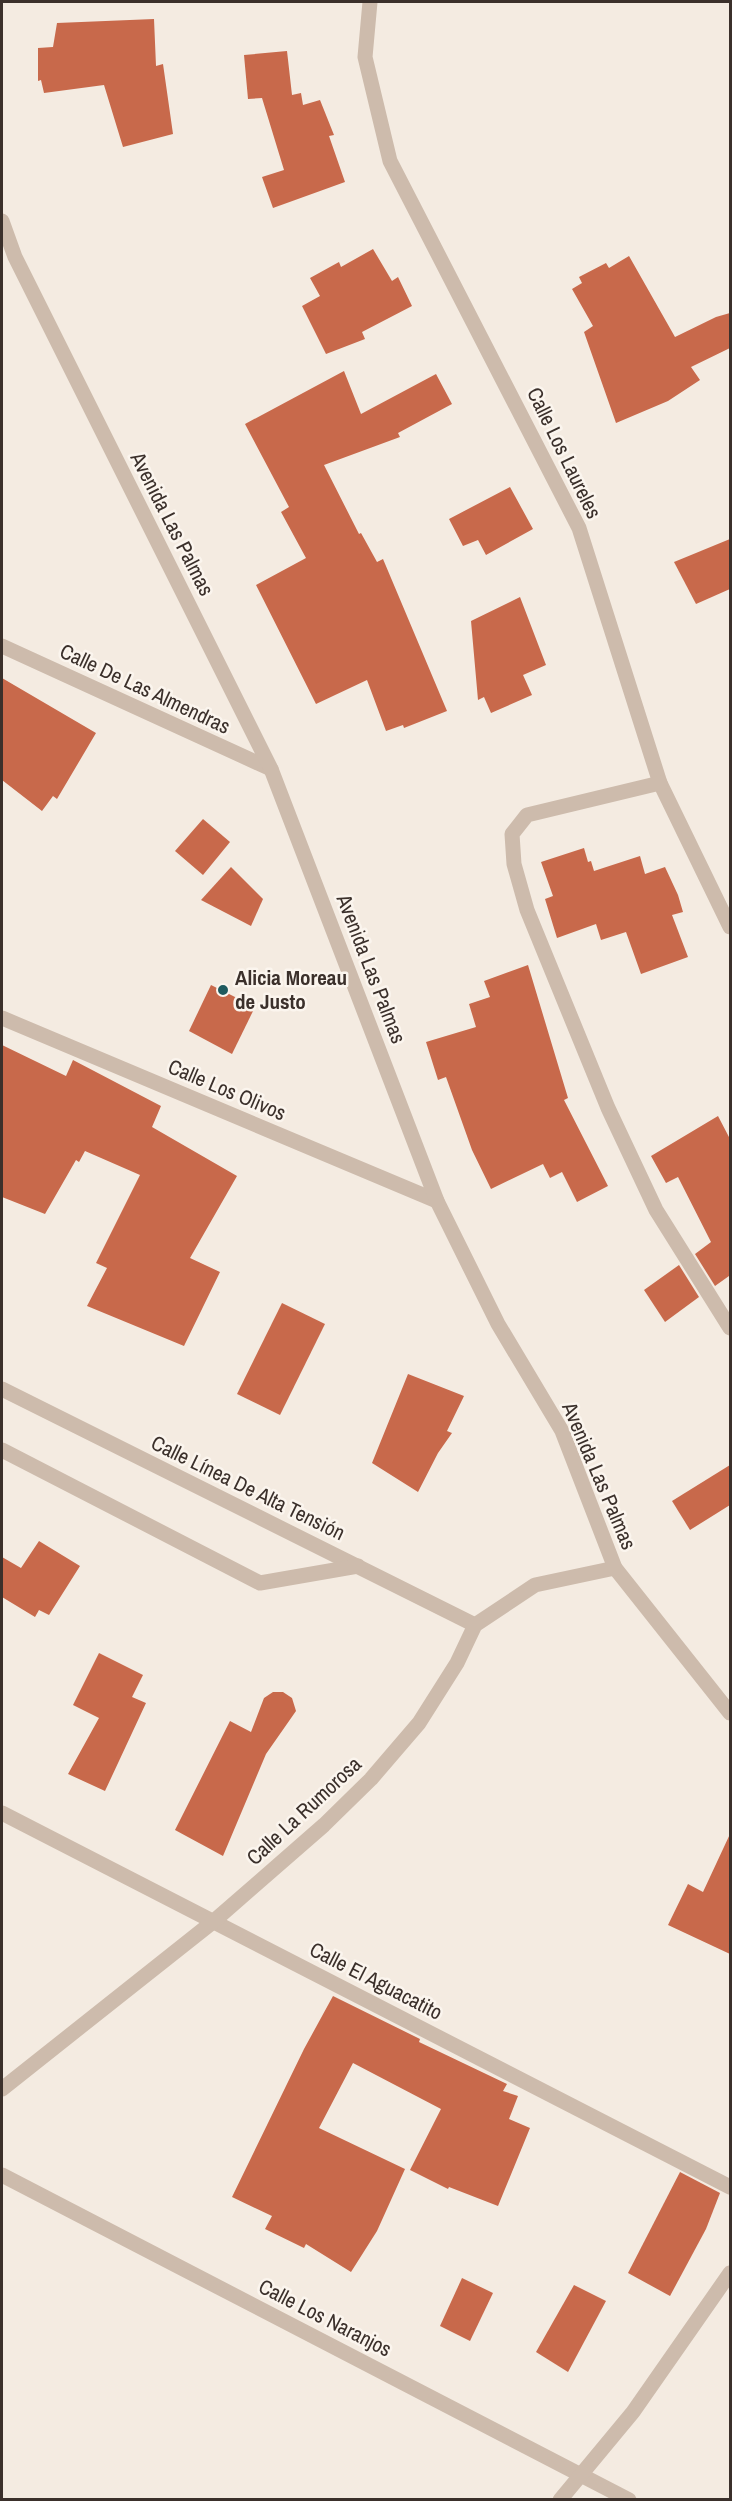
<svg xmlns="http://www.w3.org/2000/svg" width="732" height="2501" font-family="'Archivo Narrow',sans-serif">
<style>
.building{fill:#c8694b}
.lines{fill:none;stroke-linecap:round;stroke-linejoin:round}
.minor{stroke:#cdbbac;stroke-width:15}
.tertiary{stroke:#cdbbac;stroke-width:15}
.poi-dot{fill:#1f5a5e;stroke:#fbf5ee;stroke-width:2}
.labels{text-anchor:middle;stroke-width:5;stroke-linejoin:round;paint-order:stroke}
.street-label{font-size:21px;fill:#3b302b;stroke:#fbf5ee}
.poi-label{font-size:21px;font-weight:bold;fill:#3b302b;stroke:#fbf5ee;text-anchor:start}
</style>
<rect width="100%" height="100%" fill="#f4ebe1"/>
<g class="building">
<path d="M154,19L156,66L163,64L173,134L123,147L104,85L44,93L41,80L38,81V48L53,47L57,23Z"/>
<path d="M287,51L292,95L301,93L303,105L320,100L334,135L329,136L345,182L273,208L262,177L284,170L262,98L248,99L244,55Z"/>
<path d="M373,249L392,281L398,277L412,306L362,332L365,339L326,354L302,306L320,296L310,278L339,262L341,267Z"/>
<path d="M629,256L675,337L716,317L730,313V348L691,367L700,380L668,401L616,423L584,332L593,326L572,289L582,283L579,277L606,263L609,268Z"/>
<path d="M344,371L361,414L436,374L452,404L398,433L400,437L324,465L359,534L361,533L377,562L383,559L447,711L404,728L403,725L386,731L367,680L316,704L256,585L306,558L281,512L289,507L245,424Z"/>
<path d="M510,487L533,529L486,555L478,540L463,546L449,519Z"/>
<path d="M730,539V589L696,604L674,562Z"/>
<path d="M520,597L546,665L523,675L532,695L491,713L484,697L478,700L471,621Z"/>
<path d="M2,678L96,733L57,799L53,796L42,811L2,780Z"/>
<path d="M203,819L230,842L203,875L175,851Z"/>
<path d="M584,848L588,862L591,861L594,871L640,856L645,874L665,867L678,895L683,912L672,915L688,957L641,974L626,932L601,940L596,924L557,938L545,899L553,896L541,862Z"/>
<path d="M231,867L263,899L251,926L201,900Z"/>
<path d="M528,965L568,1098L564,1100L608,1186L577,1202L562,1172L550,1178L543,1164L491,1189L472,1150L446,1077L438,1080L426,1042L476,1027L469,1004L490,997L484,981Z"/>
<path d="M211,985L255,1007L232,1054L189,1031Z"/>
<path d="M2,1045L66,1076L73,1060L161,1106L152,1127L237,1176L190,1258L220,1272L184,1346L87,1306L107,1268L96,1263L140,1175L85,1151L79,1162L76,1160L45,1214L2,1197Z"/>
<path d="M718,1116L730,1139V1280L729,1276L715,1286L695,1254L711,1242L678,1177L666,1183L651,1156Z"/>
<path d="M679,1265L699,1297L665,1322L644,1290Z"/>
<path d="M282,1303L325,1324L280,1415L237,1394Z"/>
<path d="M408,1374L464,1396L447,1431L452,1433L438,1453L418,1492L372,1463Z"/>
<path d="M730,1465V1505L690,1530L672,1501Z"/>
<path d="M39,1541L80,1566L49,1615L39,1610L35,1617L2,1597V1557L21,1568Z"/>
<path d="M99,1653L143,1675L132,1697L146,1703L105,1791L68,1774L99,1718L73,1705Z"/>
<path d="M273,1692H283L292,1698L296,1711L266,1754L223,1856L175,1830L230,1721L251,1732L264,1698Z"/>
<path d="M730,1834V1954L668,1925L688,1884L703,1892Z"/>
<path d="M333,1996L420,2039L419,2042L507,2084L503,2091L518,2096L509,2119L530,2128L498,2206L449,2187L448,2189L410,2170L441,2109L353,2063L319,2128L405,2169L377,2231L351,2272L306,2244L304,2248L265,2229L272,2216L232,2197L304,2049Z"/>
<path d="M680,2172L720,2193L706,2229L670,2296L628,2273Z"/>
<path d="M462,2278L493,2293L470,2341L440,2326Z"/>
<path d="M574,2285L606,2301L568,2372L536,2352Z"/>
</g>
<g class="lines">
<g class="minor">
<path d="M370,2L365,57L390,161L579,528L660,783L730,927"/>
<path d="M2,646L271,769"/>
<path d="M660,783L527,815L512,834L514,864L527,910L608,1108L656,1210L730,1328"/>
<path d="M2,1018L437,1201"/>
<path d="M2,1389L475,1625"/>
<path d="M2,1450L260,1583L358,1566"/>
<path d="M2,1813L730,2187"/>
<path d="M2,2089L214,1921L324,1825L371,1779L419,1723L457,1663L475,1625L535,1585L615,1568"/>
<path d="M2,2175L629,2500"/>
<path d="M560,2500L633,2412L730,2273"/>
</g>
<path class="tertiary" d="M2,221L15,257L271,769L437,1201L498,1324L562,1431L615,1568L730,1713"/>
</g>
<circle class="poi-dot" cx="223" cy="990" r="6"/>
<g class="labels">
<g class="street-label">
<text transform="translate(564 453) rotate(64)" y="7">Calle Los Laureles</text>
<text transform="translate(172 524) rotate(63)" y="7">Avenida Las Palmas</text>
<text transform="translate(145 689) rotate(25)" y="7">Calle De Las Almendras</text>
<text transform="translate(371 969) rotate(69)" y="7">Avenida Las Palmas</text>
<text transform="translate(227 1090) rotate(23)" y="7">Calle Los Olivos</text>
<text transform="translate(599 1476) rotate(67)" y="7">Avenida Las Palmas</text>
<text transform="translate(248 1488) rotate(26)" y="7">Calle Línea De Alta Tensión</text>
<text transform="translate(304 1811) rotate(-43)" y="7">Calle La Rumorosa</text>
<text transform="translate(376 1981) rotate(27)" y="7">Calle El Aguacatito</text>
<text transform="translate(325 2318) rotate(27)" y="7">Calle Los Naranjos</text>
</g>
<g class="poi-label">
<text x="235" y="985">Alicia Moreau<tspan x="235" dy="24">de Justo</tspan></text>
</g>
</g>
<rect width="732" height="2501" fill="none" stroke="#3b302b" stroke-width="6"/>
</svg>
